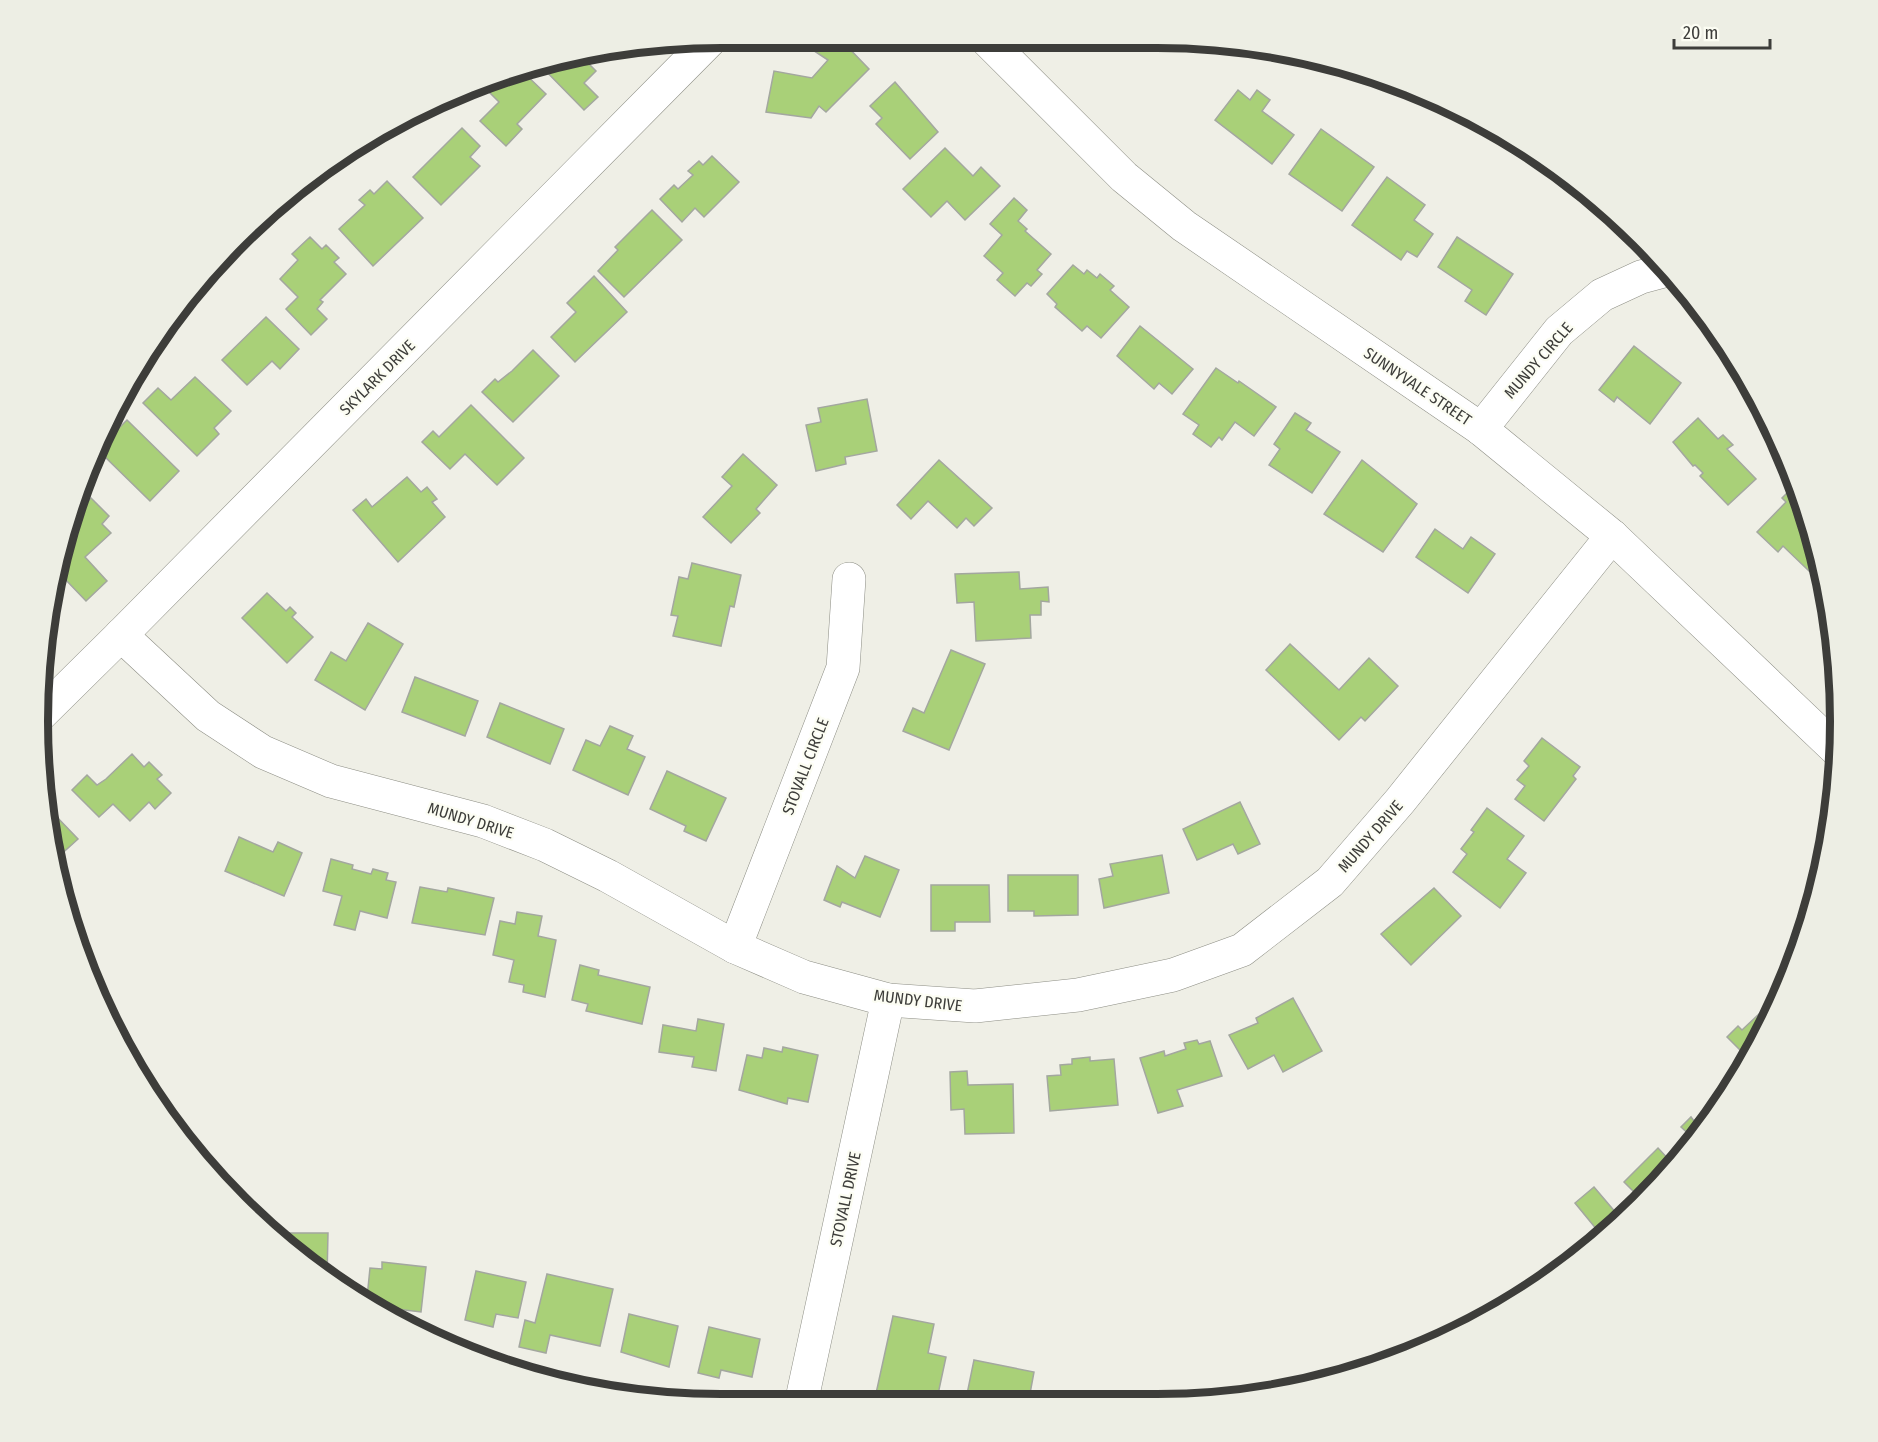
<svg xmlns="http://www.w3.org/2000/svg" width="1878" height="1442" font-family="'Fira Sans Condensed',sans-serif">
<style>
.building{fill:#a9d078;stroke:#a3a79f;stroke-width:1.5}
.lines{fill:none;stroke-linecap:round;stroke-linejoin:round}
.minor-casing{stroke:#8d8e85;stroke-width:34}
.minor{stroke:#fff;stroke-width:33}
.labels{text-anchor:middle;stroke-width:4.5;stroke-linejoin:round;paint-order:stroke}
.street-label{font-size:16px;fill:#3d3d3a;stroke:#fcfdf3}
.rim{fill:none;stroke:#3d3d3a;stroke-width:8}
</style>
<rect width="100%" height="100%" fill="#efefe6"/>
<g class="building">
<path d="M817,38H845L842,41L869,69L826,112L819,106L811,118L766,112L774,71L812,78L828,60L808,47Z"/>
<path d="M588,55L584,59L596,71L584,83L598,97L584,110L538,63L544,61Z"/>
<path d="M521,70L546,94L517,124L522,129L506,146L480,121L499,102L484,87Z"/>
<path d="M895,82L938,132L910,159L876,124L882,118L870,106Z"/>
<path d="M1238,90L1250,100L1257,90L1270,100L1262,111L1294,135L1272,164L1215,120Z"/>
<path d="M462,128L480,146L470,157L480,166L441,205L413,177Z"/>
<path d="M1321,129L1374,167L1342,211L1289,174Z"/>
<path d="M945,148L973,176L981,167L1000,186L965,220L947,201L931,217L903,189Z"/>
<path d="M712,156L739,182L704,217L695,208L682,222L660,199L674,185L678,189L693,175L688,171L699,161L703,165Z"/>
<path d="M1387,177L1425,205L1414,220L1433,234L1417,257L1407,251L1401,260L1352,225Z"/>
<path d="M387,181L423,218L373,266L339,229L365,205L359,200L370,190L374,194Z"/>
<path d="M1014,198L1027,210L1018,221L1027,229L1025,231L1051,254L1037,270L1042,274L1031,286L1027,283L1015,296L997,280L1003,273L984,256L1002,235L990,224Z"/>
<path d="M652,210L682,240L624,297L598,271L618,250L615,247Z"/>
<path d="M310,237L322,249L326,245L339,258L334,262L346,274L320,300L323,302L317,309L327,319L311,335L286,309L298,297L280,279L298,260L292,254Z"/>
<path d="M1457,237L1513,274L1486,315L1465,301L1472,290L1438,267Z"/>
<path d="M1073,265L1084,274L1087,270L1097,278L1100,274L1114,286L1110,290L1129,307L1101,338L1087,326L1082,331L1055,307L1057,304L1047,294Z"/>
<path d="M594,276L627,312L575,362L551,337L576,312L567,303Z"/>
<path d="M266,317L299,349L280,369L272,361L247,385L222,360Z"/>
<path d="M1140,326L1193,369L1172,394L1159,383L1154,389L1117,356Z"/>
<path d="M1634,346L1681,383L1650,424L1617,397L1614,402L1599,390Z"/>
<path d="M533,350L559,376L513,422L482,392L495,379L498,382L512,371Z"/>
<path d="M1216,368L1238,383L1239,381L1276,407L1254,436L1235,422L1222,440L1219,437L1211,447L1193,434L1199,425L1183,414Z"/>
<path d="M195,377L231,411L214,428L219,434L197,456L143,403L158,388L171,400Z"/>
<path d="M867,399L877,451L845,457L846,464L816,471L806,425L821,422L818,408Z"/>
<path d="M471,405L524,458L497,485L465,454L450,469L422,442L433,431L439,437Z"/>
<path d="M1295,413L1311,423L1306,430L1340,452L1312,493L1269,465L1280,449L1274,444Z"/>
<path d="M1698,418L1718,439L1723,435L1733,445L1727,449L1756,479L1728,505L1700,476L1703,473L1695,465L1693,466L1673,442Z"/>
<path d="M127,420L179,471L150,501L99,451L101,446Z"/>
<path d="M743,454L777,485L756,509L760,513L731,543L703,517L732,486L722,477Z"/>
<path d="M939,460L992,508L974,526L966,518L957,528L928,501L911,519L897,505Z"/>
<path d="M1362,460L1417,504L1383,552L1324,514Z"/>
<path d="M407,477L421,492L427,487L437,499L432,502L445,517L398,562L353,510L366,499L372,507Z"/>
<path d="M1792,488L1795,491L1797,489L1819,561L1809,571L1783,546L1778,552L1757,532L1786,502L1782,498Z"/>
<path d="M91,498L109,516L102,524L111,533L85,557L107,581L86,601L64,578L67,575L57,564L61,544L79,501L84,505Z"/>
<path d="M1435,529L1463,549L1471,537L1495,554L1468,593L1416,557Z"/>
<path d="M692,563L741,575L734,607L730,606L721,646L673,636L678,616L671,615L679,577L688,579Z"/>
<path d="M1019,572L1020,589L1048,587L1049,602L1041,601V615H1030L1031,638L976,641L974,602L957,603L955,574Z"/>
<path d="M267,593L286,611L290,607L296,613L292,617L313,637L287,663L242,618Z"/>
<path d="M368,623L403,644L365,710L315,680L331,652L346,661Z"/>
<path d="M1290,644L1339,690L1369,658L1398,686L1365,721L1361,717L1339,740L1266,670Z"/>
<path d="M951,650L985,664L949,750L903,731L913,708L924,713Z"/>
<path d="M415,677L478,701L465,736L402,712Z"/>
<path d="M500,703L564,729L550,764L487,737Z"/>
<path d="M610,726L633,736L627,749L645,757L628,795L573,770L586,740L600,746Z"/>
<path d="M1542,738L1580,767L1573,776L1576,779L1544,821L1515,799L1525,786L1517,780L1529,766L1524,761Z"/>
<path d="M132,754L144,767L149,762L162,775L157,779L171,793L155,809L149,802L130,821L113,804L99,817L72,790L87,775L97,785L106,779Z"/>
<path d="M667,771L726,798L706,841L684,831L686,826L650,809Z"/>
<path d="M1240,802L1260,844L1238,854L1233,844L1197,860L1183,829Z"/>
<path d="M1487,808L1524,836L1507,859L1526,873L1500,908L1453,872L1467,854L1461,849L1474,832L1471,830Z"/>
<path d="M53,813L78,839L57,858L49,816Z"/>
<path d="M239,837L273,852L278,842L302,853L284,896L225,871Z"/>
<path d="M1162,855L1169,893L1104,908L1099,879L1113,876L1110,864Z"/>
<path d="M865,856L899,870L880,917L842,902L840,907L824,900L837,866L855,878Z"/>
<path d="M331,859L353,865L352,869L371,874L373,869L388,873L386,880L396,882L387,918L360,911L355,930L334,925L342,896L323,891Z"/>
<path d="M1008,875H1078V915L1034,916V911H1008Z"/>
<path d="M931,885H989L990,922H955V931H931Z"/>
<path d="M420,887L447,892L448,888L494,898L485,935L412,923Z"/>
<path d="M1434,888L1461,916L1411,965L1381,934Z"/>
<path d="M517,912L542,916L538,936L556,940L545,997L523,992L524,985L509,982L514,960L493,955L500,921L515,924Z"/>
<path d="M580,965L599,970L598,975L650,987L642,1024L586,1011L588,1004L572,1000Z"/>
<path d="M1780,987L1784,991L1777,1004L1770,997Z"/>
<path d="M1293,998L1322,1051L1283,1072L1274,1055L1248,1069L1229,1035L1258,1023L1256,1018Z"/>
<path d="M1759,1014L1767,1022L1748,1058L1727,1037L1738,1026L1742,1030Z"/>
<path d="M698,1019L724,1024L716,1071L692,1067L694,1057L659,1052L663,1025L696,1031Z"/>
<path d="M1197,1040L1199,1044L1210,1041L1222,1076L1177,1090L1183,1106L1158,1113L1140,1058L1164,1051L1165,1056L1186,1049L1184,1043Z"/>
<path d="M783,1047L818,1055L808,1102L788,1098L787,1104L739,1090L747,1055L762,1058L764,1048L782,1052Z"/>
<path d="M1090,1057V1061L1114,1059L1118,1105L1050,1111L1047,1076L1061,1075L1060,1065L1072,1064V1059Z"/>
<path d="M967,1071L968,1085L1013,1084L1014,1133L965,1134L964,1109L951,1110L950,1072Z"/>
<path d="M1725,1091L1729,1094L1725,1101L1694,1139L1681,1127L1691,1117L1694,1121Z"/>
<path d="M1658,1148L1672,1163L1677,1158L1678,1159L1643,1201L1624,1182Z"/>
<path d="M1594,1187L1622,1220L1602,1236L1575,1203Z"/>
<path d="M277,1233H328L327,1278L277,1237Z"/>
<path d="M382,1262L426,1267L421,1312L380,1307L381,1299L367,1298L370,1268L382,1269Z"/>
<path d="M476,1271L526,1282L518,1318L496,1314L493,1327L465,1320Z"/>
<path d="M547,1274L613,1289L600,1346L550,1335L546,1353L519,1347L525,1320L535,1323Z"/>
<path d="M629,1314L678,1326L669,1367L621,1352Z"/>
<path d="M893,1316L934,1324L928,1353L946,1357L937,1399L875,1398Z"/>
<path d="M709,1327L760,1339L752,1377L721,1370L719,1378L698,1373Z"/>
<path d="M974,1360L1034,1372L1029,1399H966Z"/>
</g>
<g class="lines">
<g class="minor-casing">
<g id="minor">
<path d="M985,38L1124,177L1184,226L1481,429L1612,536L1838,751"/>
<path d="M1481,429L1559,331L1602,295L1641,277L1667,270"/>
<path d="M121,635L208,716L263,752L331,781L483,821L545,845L608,876L735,947L804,977L888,1000L975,1006L1078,995L1173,975L1242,950L1330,882L1400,801L1612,536"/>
<path d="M41,714L121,635L711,39"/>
<path d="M735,947L843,668L849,579"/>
<path d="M802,1399L888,1000"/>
</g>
</g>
<use href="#minor" class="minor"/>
</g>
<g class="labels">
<g class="street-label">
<text transform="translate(1538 360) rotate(-49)" y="6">MUNDY CIRCLE</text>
<text transform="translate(377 377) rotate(-45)" y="6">SKYLARK DRIVE</text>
<text transform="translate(1418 386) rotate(34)" y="6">SUNNYVALE STREET</text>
<text transform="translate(805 766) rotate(-69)" y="6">STOVALL CIRCLE</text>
<text transform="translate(471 820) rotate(17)" y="6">MUNDY DRIVE</text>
<text transform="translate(1370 836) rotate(-49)" y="6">MUNDY DRIVE</text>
<text transform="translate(918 1000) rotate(7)" y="6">MUNDY DRIVE</text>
<text transform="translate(845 1199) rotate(-78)" y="6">STOVALL DRIVE</text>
</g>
</g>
<path d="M0 0H1878V1442H0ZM721 48H1157A673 673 0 0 1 1830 721V721A673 673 0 0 1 1157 1394H721A673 673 0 0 1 48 721V721A673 673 0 0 1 721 48Z" fill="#edeee4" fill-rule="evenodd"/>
<path class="rim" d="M721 48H1157A673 673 0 0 1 1830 721V721A673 673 0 0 1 1157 1394H721A673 673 0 0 1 48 721V721A673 673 0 0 1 721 48Z"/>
<path d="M1674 39v9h96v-9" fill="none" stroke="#3d3d3a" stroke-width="3"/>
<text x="1683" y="39" font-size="18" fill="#3d3d3a" stroke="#fcfdf3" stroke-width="4.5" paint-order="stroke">20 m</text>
</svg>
